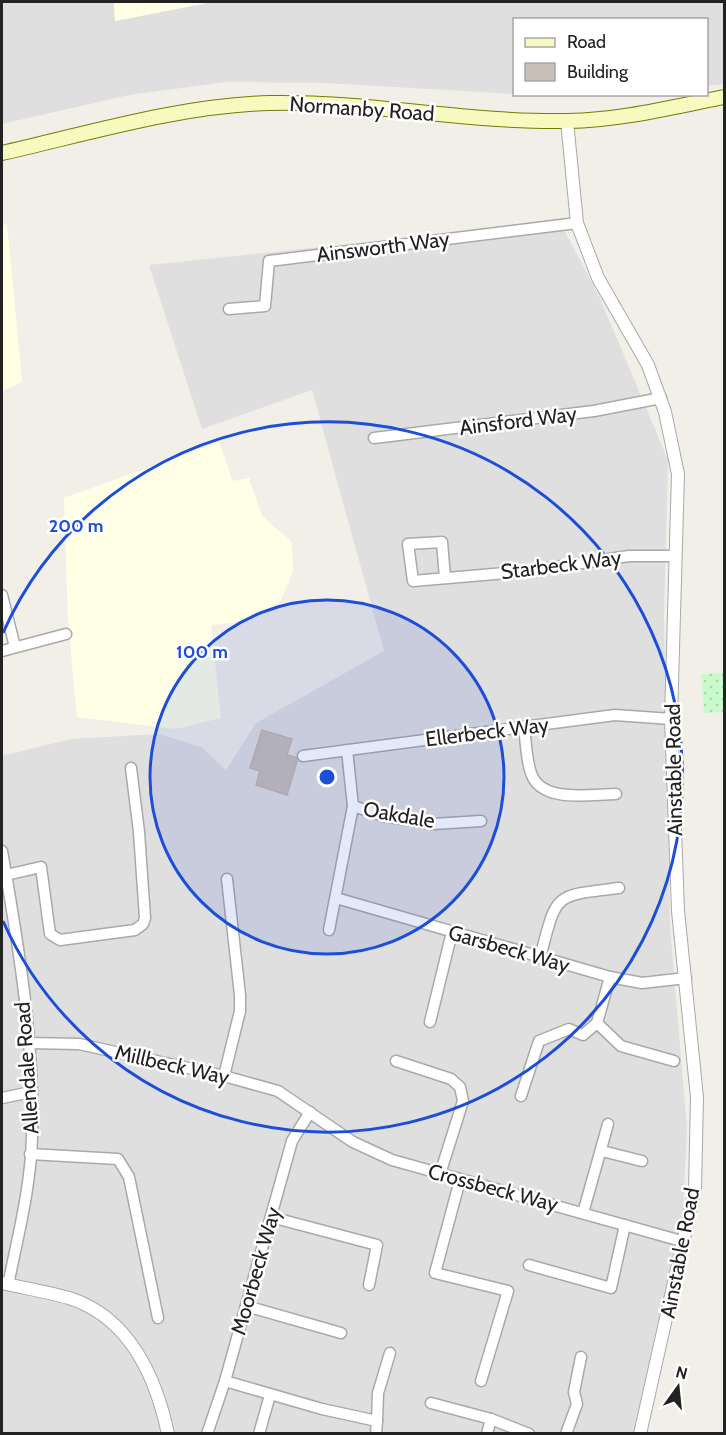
<svg xmlns="http://www.w3.org/2000/svg" width="726" height="1435" font-family="Cabin,sans-serif">
<style>
.residential{fill:#e0dfdf}
.education{fill:#ffffe5}
.park{fill:url(#park-dots)}
.building{fill:#c7bfb8;stroke:#c4b6ab;stroke-width:1.5}
.lines{fill:none;stroke-linecap:round;stroke-linejoin:round}
.minor-casing{stroke:#a9a9a9;stroke-width:13}
.tertiary-casing{stroke:#a9a9a9;stroke-width:14}
.secondary-casing{stroke:#707d05;stroke-width:16}
.minor{stroke:#fff;stroke-width:10}
.tertiary{stroke:#fff;stroke-width:12}
.secondary{stroke:#f7fabf;stroke-width:14}
.ring{fill:none;stroke:#1d4ed8;stroke-width:3}
.labels{text-anchor:middle;stroke-width:5;stroke-linejoin:round;paint-order:stroke}
.street-label{font-size:21px;fill:#222;stroke:#fff}
.centre{fill:#1d4ed8;stroke:#fff;stroke-width:3}
.ring-label{font-size:18px;text-anchor:middle;font-weight:bold;fill:#1d4ed8;stroke:#fff;stroke-width:5;stroke-linejoin:round;paint-order:stroke}
</style>
<defs>
<pattern id="park-dots" width="8" height="8" patternUnits="userSpaceOnUse" patternTransform="scale(1.5)"><rect width="8" height="8" fill="#c8facc"/><path d="M2 2h.1M6 6h.1" fill="none" stroke="#acd6af" stroke-width="1.8" stroke-linecap="round"/></pattern>
</defs>
<rect width="100%" height="100%" fill="#f2efe9"/>
<g class="residential">
<path d="M2,2H114L115,21L212,2H724V84L707,86L706,20H514V94L326,83L226,82L129,95L2,124Z"/>
<path d="M560,222L599,296L668,460L664,616L670,926L687,1129L683,1212L633,1433H2V756L71,739L159,734L201,747L226,770L256,723L384,651L312,390L202,429L149,265Z"/>
</g>
<g class="education">
<path d="M114,2H212L115,21Z"/>
<path d="M7,223L22,382L2,391V226Z"/>
<path d="M219,442L233,481L249,478L262,516L292,542L293,572L281,600L267,612L232,623L211,625L221,718L176,729L77,717L68,622L64,498Z"/>
</g>
<path class="park" d="M724,673V712L704,713L701,674Z"/>
<path class="building" d="M262,730L292,739L287,755L298,758L287,795L256,785L260,771L250,768Z"/>
<g class="lines">
<g class="minor-casing">
<g id="minor">
<path d="M229,309L265,306L269,261L577,223"/>
<path d="M374,438L594,411L661,398"/>
<path d="M445,578L442,542L408,544L413,581L529,571L629,556H676"/>
<path d="M2,595L15,647"/>
<path d="M2,651L66,634"/>
<path d="M524,727C526,741 526,759 531,773C541,804 591,794 616,794"/>
<path d="M303,756L615,715L671,719"/>
<path d="M353,806L384,816L433,824L481,821"/>
<path d="M2,851C18,942 35,1044 32,1136C31,1186 18,1236 8,1285"/>
<path d="M6,875L41,867L50,934L60,940L135,930L143,924L145,918L139,832L131,768"/>
<path d="M336,898L610,977L642,983L686,978"/>
<path d="M329,930L353,806L347,750"/>
<path d="M540,958C557,893 552,896 619,888"/>
<path d="M430,1022L452,932"/>
<path d="M597,1023L610,977"/>
<path d="M28,1043L79,1044L224,1076L278,1091L353,1142L392,1160L685,1242"/>
<path d="M396,1061L451,1079L460,1087L463,1101L440,1174"/>
<path d="M224,1076L240,1011V995L227,879"/>
<path d="M521,1096L539,1041L569,1029L583,1035L597,1023L621,1046L674,1061"/>
<path d="M2,1098L31,1092"/>
<path d="M602,1151L642,1161"/>
<path d="M30,1154L118,1159L129,1177L158,1318"/>
<path d="M460,1180L435,1273L508,1291L481,1381"/>
<path d="M583,1213L608,1124"/>
<path d="M271,1217L377,1245L369,1285"/>
<path d="M529,1265L611,1288L625,1225"/>
<path d="M246,1306L341,1333"/>
<path d="M225,1381L322,1409L377,1421L376,1434"/>
<path d="M431,1403L491,1419L529,1434"/>
<path d="M377,1421L378,1393L390,1353"/>
<path d="M207,1434L225,1381L292,1141L310,1112"/>
<path d="M259,1434L270,1395"/>
<path d="M487,1434L491,1419"/>
<path d="M566,1434L577,1404L574,1392L581,1357"/>
</g>
</g>
<g class="tertiary-casing">
<g id="tertiary">
<path d="M567,121L577,223L598,278L648,365L665,412L678,474L671,719L678,911L697,1097L695,1189L640,1434"/>
<path d="M2,1283C24,1288 48,1292 69,1298C129,1317 156,1377 168,1434"/>
</g>
</g>
<g class="secondary-casing">
<path id="secondary" d="M2,153C90,133 178,106 269,103C369,101 468,123 568,121C622,120 672,107 724,97"/>
</g>
<use href="#minor" class="minor"/>
<use href="#tertiary" class="tertiary"/>
<use href="#secondary" class="secondary"/>
</g>
<circle cx="327" cy="777" r="177" fill="#1d4ed8" fill-opacity=".12"/>
<g class="ring">
<circle cx="327" cy="777" r="177"/>
<path d="M3 633A355 355 0 1 1 3 921"/>
</g>
<g class="labels">
<g class="street-label">
<text transform="translate(362 109) rotate(4)" y="7">Normanby Road</text>
<text transform="translate(383 247) rotate(-7)" y="7">Ainsworth Way</text>
<text transform="translate(518 421) rotate(-7)" y="7">Ainsford Way</text>
<text transform="translate(561 565) rotate(-7)" y="7">Starbeck Way</text>
<text transform="translate(487 732) rotate(-7)" y="7">Ellerbeck Way</text>
<text transform="translate(674 770) rotate(-91)" y="7">Ainstable Road</text>
<text transform="translate(399 815) rotate(10)" y="7">Oakdale</text>
<text transform="translate(509 949) rotate(16)" y="7">Garsbeck Way</text>
<text transform="translate(172 1065) rotate(13)" y="7">Millbeck Way</text>
<text transform="translate(27 1068) rotate(-94)" y="7">Allendale Road</text>
<text transform="translate(493 1188) rotate(15)" y="7">Crossbeck Way</text>
<text transform="translate(680 1253) rotate(-79)" y="7">Ainstable Road</text>
<text transform="translate(256 1271) rotate(-74)" y="7">Moorbeck Way</text>
</g>
</g>
<circle cx="327" cy="777" r="9" class="centre"/>
<g class="ring-label">
<text x="76" y="532">200 m</text>
<text x="202" y="658">100 m</text>
</g>
<rect width="726" height="1435" fill="none" stroke="#222222" stroke-width="6"/>
<rect x="513" y="18" width="195" height="78" fill="#ffffff" stroke="#a7a7a7" stroke-width="1.5"/>
<rect x="525" y="38" width="30" height="9" fill="#f7fabf" stroke="#a7a7a7" stroke-width="1.5"/>
<text x="567" y="48" font-size="18" fill="#222222">Road</text>
<rect x="525" y="63" width="30" height="18" fill="#c7bfb8" stroke="#a7a7a7" stroke-width="1.5"/>
<text x="567" y="78" font-size="18" fill="#222222">Building</text>
<g transform="translate(678 1387) rotate(15)" stroke="#ffffff" stroke-width="4.5" paint-order="stroke">
<path d="M0-4.5L10 22L0 15L-10 22Z" fill="#222222"/>
<text y="-9" font-size="16" font-weight="bold" text-anchor="middle" fill="#222222">N</text>
</g>
</svg>
